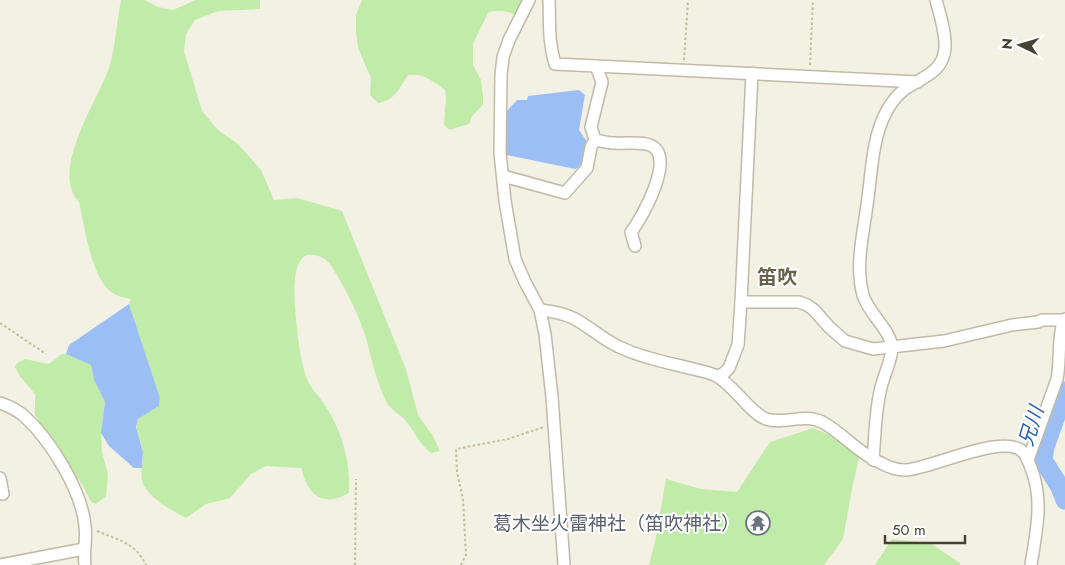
<svg xmlns="http://www.w3.org/2000/svg" width="1065" height="565" font-family="Jost,'Noto Sans JP',sans-serif">
<style>
.green{fill:#c1eba9}
.water{fill:#9bbff5}
.lines{fill:none;stroke-linecap:round;stroke-linejoin:round}
.river{stroke:#9bbff5;stroke-width:19}
.street-casing{stroke:#bfbba6;stroke-width:14}
.path{stroke:#c2bb96;stroke-width:2;stroke-dasharray:2.5 2.5;stroke-linecap:butt}
.street{stroke:#fff;stroke-width:11}
.labels{text-anchor:middle;stroke-width:4;stroke-linejoin:round;paint-order:stroke}
.worship-label{font-size:19px;fill:#5b616d;stroke:#fff;text-anchor:end}
.neighbourhood-label{font-size:20px;font-weight:bold;fill:#69624a;stroke:#fff}
.water-label{font-size:20px;font-style:italic;fill:#265fb8;stroke:#fff}
</style>
<rect width="100%" height="100%" fill="#f3f1e4"/>
<g class="green">
<path d="M121,0H145L158,7L173,10L196,0H260V9L218,11L195,20L186,34L184,51L202,111L218,130L238,144L261,170L274,200L297,198L342,211L406,369L418,415L433,436L440,451L431,453C420,445 415,432 406,421C400,414 392,411 387,403C376,382 372,360 366,338C359,316 349,296 338,277C333,269 329,260 321,257C287,241 295,303 296,319C298,339 300,360 307,379C311,389 321,398 326,407C342,431 351,464 349,493C344,495 338,499 333,499C312,501 306,485 301,468L266,466L251,474L230,498L206,504L186,518C172,510 147,498 142,481C140,472 144,462 143,453C142,440 134,433 138,419L159,406L160,398L129,304L131,299C127,298 120,297 116,295C91,283 85,227 79,202C49,171 98,100 109,68C115,49 117,20 121,0Z"/>
<path d="M362,0H525L519,16C508,12 500,8 488,13L473,44V65L481,80L483,96V105L472,116L469,124L449,130L444,124L446,98L445,90C433,81 423,73 408,75C399,89 394,101 378,103L370,95L371,78L358,48L356,32V15Z"/>
<path d="M62,354H66L91,365L94,380L105,402L101,433L102,452L108,474L106,496L96,504L91,502L83,486L35,415V394L19,375L15,367L17,363L25,359L49,364Z"/>
<path d="M813,428L853,445L859,458L852,489L843,539L824,565H649L655,542L666,479L701,489L737,492L770,442Z"/>
<path d="M892,539L930,543L960,563V565H875Z"/>
</g>
<g class="water">
<path d="M579,90L585,95L579,130L588,143L582,166L575,169L507,155L505,124L506,112L517,100H527L528,96Z"/>
<path d="M129,304L160,398L159,406L138,419L136,427L143,452L142,468H134L109,446L101,433L105,402L94,380L91,365L66,354L69,345Z"/>
</g>
<g class="lines">
<path class="river" d="M1065,391L1045,447L1043,460L1060,487L1065,500"/>
<g class="street-casing">
<g id="street">
<path d="M529,0L509,40L503,57L501,75L500,153L505,201L515,259L525,282L540,310L545,334L552,397L564,565"/>
<path d="M549,0C550,24 548,40 555,64L918,82"/>
<path d="M596,66L602,82L591,127L595,140C602,141 608,143 615,143C626,144 639,141 650,145C677,156 642,218 631,232L635,246"/>
<path d="M503,176L565,193L587,168L591,147L595,140"/>
<path d="M741,302H799L807,305L814,310L829,327L845,341L873,349L944,341L1012,325L1038,322L1042,320H1065"/>
<path d="M540,310C551,311 562,313 573,318C591,327 605,342 624,349C646,359 670,363 693,369C701,371 711,372 718,377C735,387 750,413 766,419C784,425 804,413 822,422C843,433 859,454 881,463C888,467 898,470 906,470C930,469 1005,432 1023,452C1027,456 1029,463 1031,468C1044,500 1036,532 1031,565"/>
<path d="M717,376L723,374L729,368L738,345L741,302L752,73"/>
<path d="M0,403C9,406 17,410 24,416C50,439 82,491 85,526C87,539 83,552 85,565"/>
<path d="M873,460C875,437 875,414 880,392C882,379 892,360 892,348C891,330 868,313 863,295C855,266 863,235 867,205C870,185 871,165 875,145C879,125 888,102 905,89C922,77 943,73 945,48C946,33 940,15 936,0"/>
<path d="M1028,460L1057,379C1061,361 1057,333 1065,319"/>
<path d="M0,478L3,494"/>
<path d="M0,565L84,549"/>
</g>
</g>
<g class="path">
<path d="M684,60L688,0"/>
<path d="M810,65L813,0"/>
<path d="M0,323L46,354"/>
<path d="M97,531C118,540 136,543 146,565"/>
<path d="M355,565L356,479"/>
<path d="M461,565L466,555L463,499L457,472L456,449L508,439L544,427"/>
</g>
<use href="#street" class="street"/>
</g>
<defs>
<g id="temple-ring" transform="scale(1.25)"><circle r="9.5" fill="#fff" stroke="#6b7280" stroke-width="1.5"/><path d="M0-6L5-2H3V0L6.5 2.5H4V6H1.5V3h-3V6H-4V2.5H-6.5L-3 0V-2H-5Z" fill="#6b7280"/></g>
</defs>
<g fill-rule="evenodd">
<use href="#temple-ring" x="758" y="523"/>
</g>
<g class="labels">
<g class="worship-label">
<text x="740" y="530">葛木坐火雷神社（笛吹神社）</text>
</g>
<g class="neighbourhood-label">
<text x="777" y="284">笛吹</text>
</g>
<g class="water-label">
<text transform="translate(1031 426) rotate(-73)" y="7">兄川</text>
</g>
</g>
<g transform="translate(1020 45) rotate(275)" stroke="#ffffff" stroke-width="4" paint-order="stroke">
<path d="M0-4L9 19L0 12L-9 19Z" fill="#464233"/>
<text y="-8" font-size="14" font-weight="bold" text-anchor="middle" fill="#464233">N</text>
</g>
<path d="M885 535v8h80v-8" fill="none" stroke="#464233" stroke-width="2.5"/>
<text x="892" y="535" font-size="15" fill="#464233" stroke="#ffffff" stroke-width="4" paint-order="stroke">50 m</text>
</svg>
